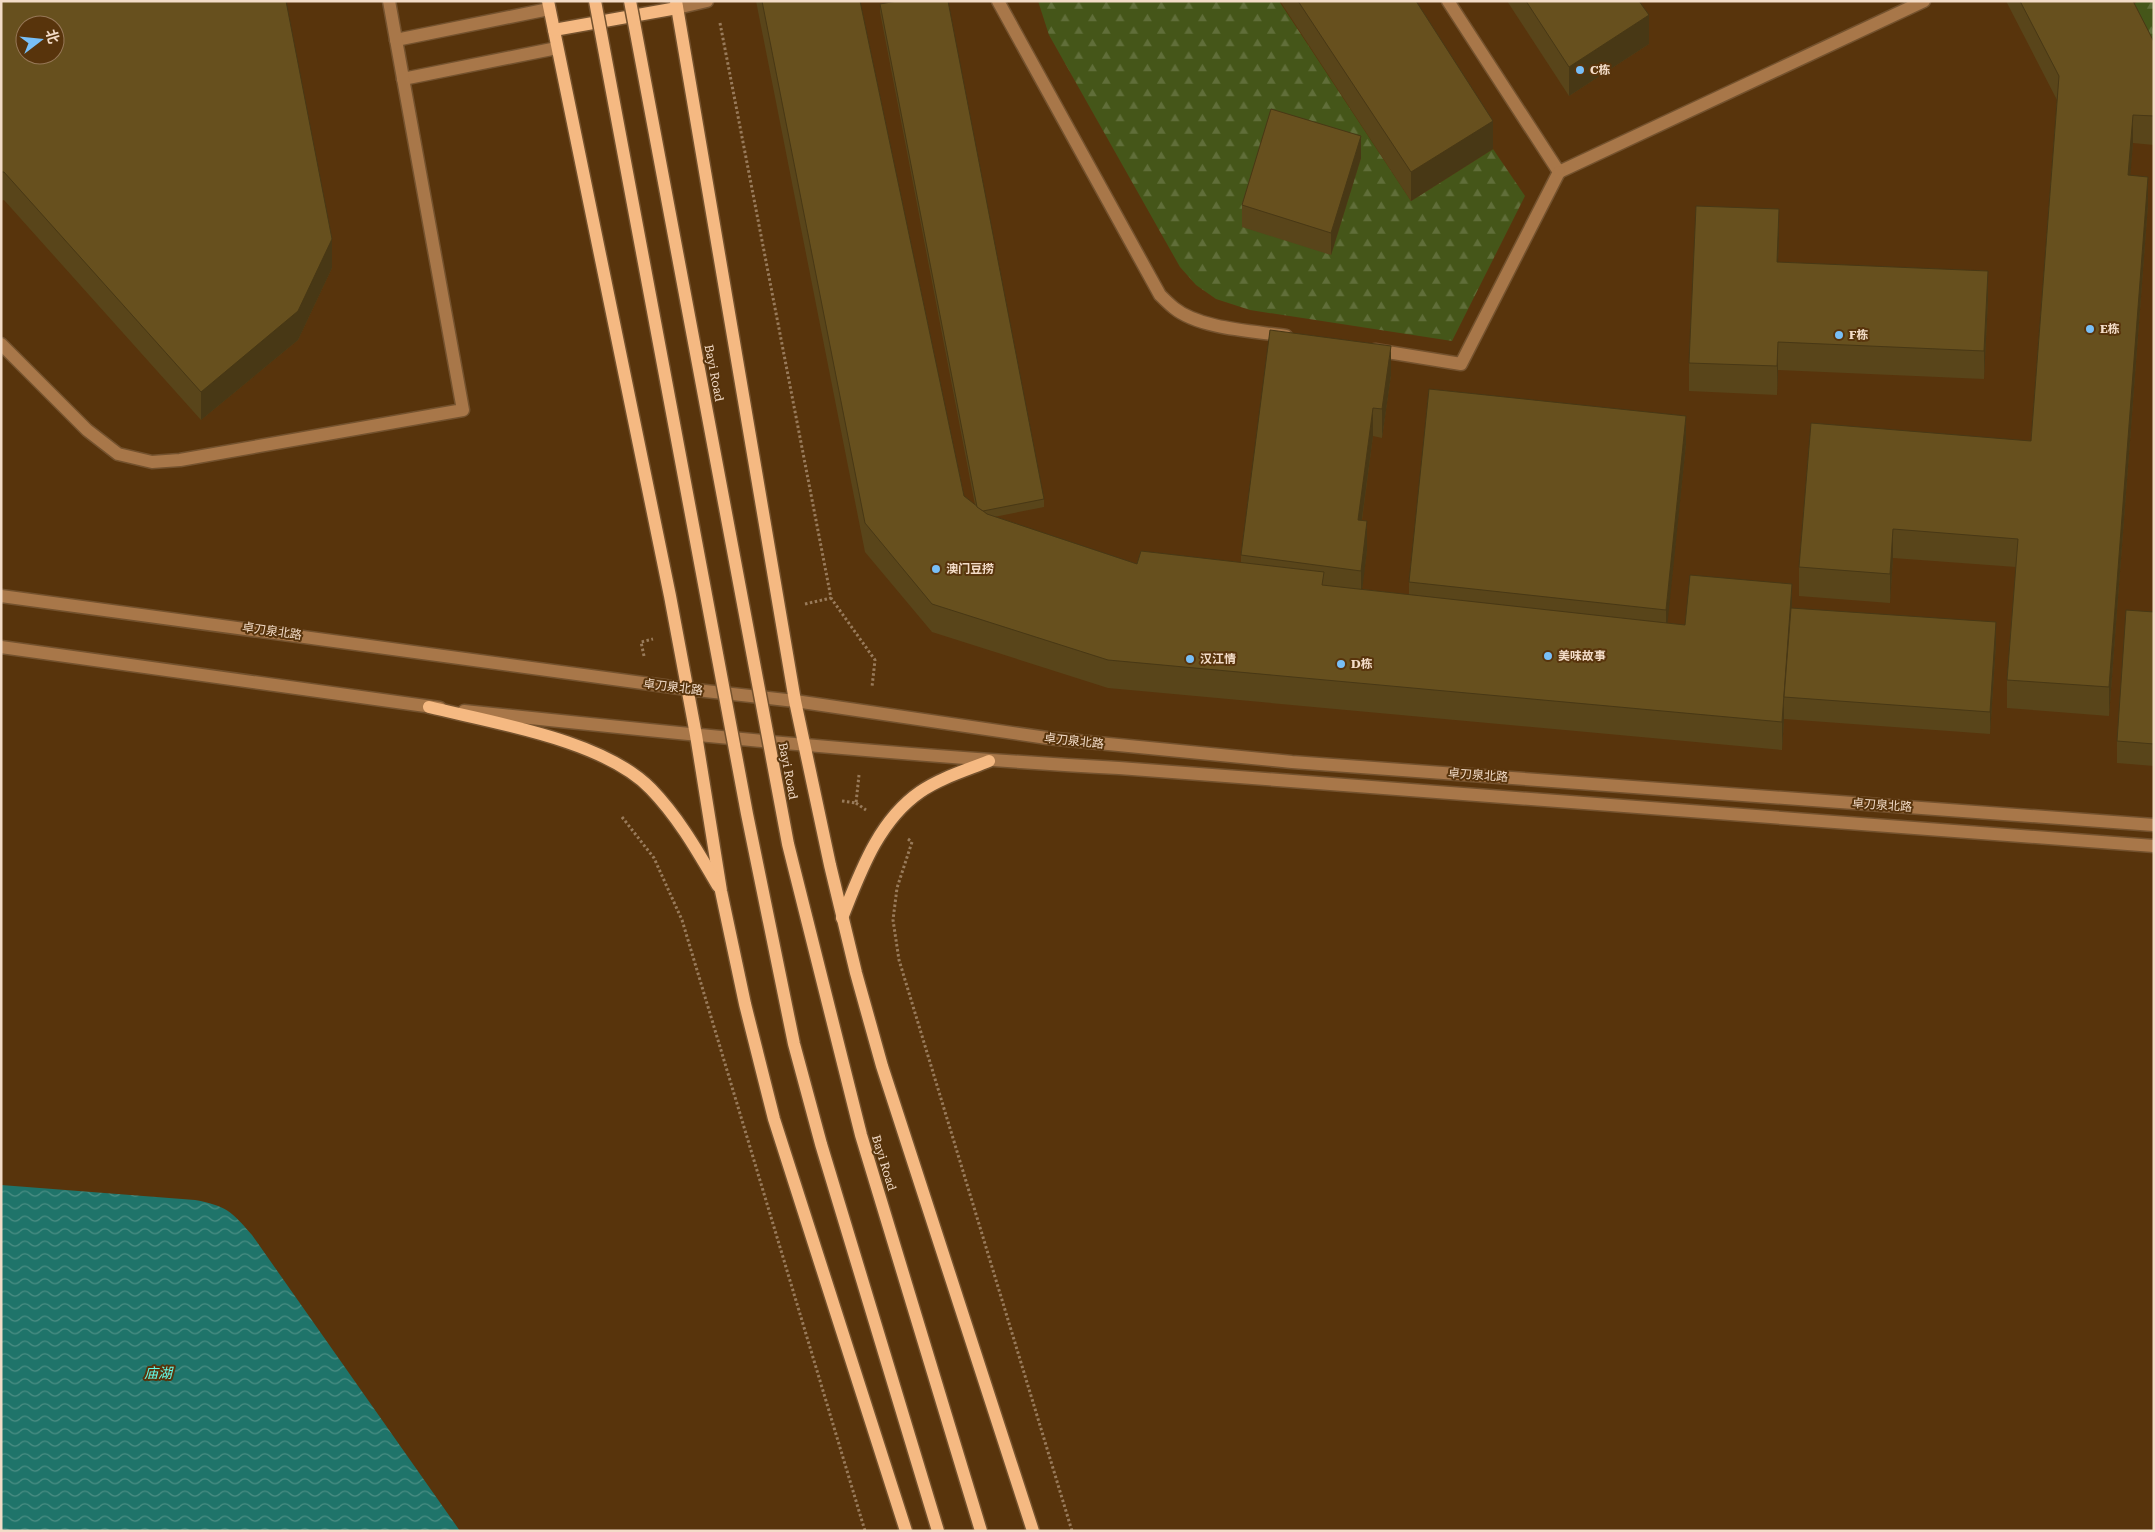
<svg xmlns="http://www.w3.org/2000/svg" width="2155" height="1532" font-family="'Roboto Serif','Noto Sans SC',serif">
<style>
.forest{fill:url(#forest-firs)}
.water{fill:url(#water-waves)}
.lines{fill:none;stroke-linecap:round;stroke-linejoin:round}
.minor-casing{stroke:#74522e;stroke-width:15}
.major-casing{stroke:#74522e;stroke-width:15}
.path{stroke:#997b5b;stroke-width:3;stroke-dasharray:2.5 2.5;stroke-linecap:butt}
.minor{stroke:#a87749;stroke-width:12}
.major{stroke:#f5b982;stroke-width:12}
.major-bridge-casing{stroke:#74522e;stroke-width:15;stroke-linecap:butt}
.major-bridge{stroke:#f5b982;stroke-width:12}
.wall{fill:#59451a}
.shaded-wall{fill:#483815}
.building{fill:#67501e;stroke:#483815;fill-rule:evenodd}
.poi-dot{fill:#78bff7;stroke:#58340c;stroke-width:2}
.labels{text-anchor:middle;stroke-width:4;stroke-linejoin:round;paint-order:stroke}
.poi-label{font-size:12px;font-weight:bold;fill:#f3dcc8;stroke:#58340c;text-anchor:start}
.street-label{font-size:12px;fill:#f3dcc8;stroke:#58340c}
.water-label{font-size:14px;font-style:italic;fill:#62fae7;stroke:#58340c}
</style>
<defs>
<pattern id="forest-firs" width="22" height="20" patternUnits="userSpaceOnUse" patternTransform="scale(1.25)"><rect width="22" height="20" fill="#455619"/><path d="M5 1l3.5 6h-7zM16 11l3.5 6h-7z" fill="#606e39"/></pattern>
<pattern id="water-waves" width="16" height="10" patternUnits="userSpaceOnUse" patternTransform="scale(1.25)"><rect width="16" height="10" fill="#1f746a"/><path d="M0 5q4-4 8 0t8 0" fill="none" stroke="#4b8e84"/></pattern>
</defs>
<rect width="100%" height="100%" fill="#58340c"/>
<g class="forest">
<path d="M1038,1H1279L1411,201L1493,149L1525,196L1452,341L1250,310L1216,299L1196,285L1180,267L1049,35Z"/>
<path d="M2139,1H2154V58L2127,7Z"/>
</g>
<path class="water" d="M1,1185L195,1200C227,1206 231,1211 252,1235L460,1531H1Z"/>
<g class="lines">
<g class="minor-casing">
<g id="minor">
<path d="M998,1L1160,295C1164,299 1169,304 1174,308C1200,329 1254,331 1286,336"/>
<path d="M1448,1L1559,172L1924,1"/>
<path d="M677,8L707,1"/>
<path d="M396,40L549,9"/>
<path d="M403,79L557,48"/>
<path d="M1,344L87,430L118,454L152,462L180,460L463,410L389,1"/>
<path d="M1375,350L1461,364L1559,172"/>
<path d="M1,596L687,689L795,701L1047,738L1292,762L2154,825"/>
<path d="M1,647L440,708"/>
<path d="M464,711C682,734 900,756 1119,768L2154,846"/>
</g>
</g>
<g class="major-casing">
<g id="major">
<path d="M548,1L670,596L696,735L721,891L745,1004L774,1119L906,1531"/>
<path d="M676,1L795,701L830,865L856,973L882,1066L1033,1531"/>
<path d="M554,30L677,8"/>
<path d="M429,707C494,723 604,740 651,789C679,818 698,852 718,886"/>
<path d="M842,918C860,873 878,821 920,792C940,778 967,770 989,761"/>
</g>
</g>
<g class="path">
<path d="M720,23L831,598L875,660L872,687"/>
<path d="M805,604L831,598"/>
<path d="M644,656L641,642L653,639"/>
<path d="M842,801L856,803L859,775"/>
<path d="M856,803L866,810"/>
<path d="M622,817L654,858L682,920L865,1531"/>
<path d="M908,839L912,842L897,888L893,920L899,960L1072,1531"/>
</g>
<use href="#minor" class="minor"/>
<use href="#major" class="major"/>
<g class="major-bridge-casing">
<g id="major-bridge">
<path d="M595,1L747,814L794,1044L821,1144L938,1531"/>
<path d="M630,1L788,844L861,1135L981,1531"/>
</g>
</g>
<use href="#major-bridge" class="major-bridge"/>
</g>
<g class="wall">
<path d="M1,1L332,268L298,340L201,420L4,200L1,201Z"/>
<path d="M756,1H860L964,496L975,505L880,12V4L1044,499V507L994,517L1137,564L1241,563V555L1391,375L1382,438L1373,436L1362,520L1367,550L1362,589L1409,595V582L1686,444L1667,623L1685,625L1792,608L1996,644L1990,734L1784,719L1782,750L1108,688L932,632L865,552Z"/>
<path d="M1280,1H1416L1493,149L1411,201Z"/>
<path d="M1507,1H1639L1649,44L1569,96Z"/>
<path d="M2006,1H2133L2154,42V145L2133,143L2130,176L2148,205L2109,716L2007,708V680L2016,567L1893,558L1890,603L1799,596V567L2031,441L2057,100Z"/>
<path d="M1361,158L1331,255L1242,227V205Z"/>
<path d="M1779,238L1778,262L1988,300L1984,379L1778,370L1777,395L1689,391V363Z"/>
<path d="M2154,612V766L2117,763V741Z"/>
</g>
<g class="shaded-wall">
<path d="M1649,15V44L1569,96V67Z"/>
<path d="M2133,115V143L2128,204V175Z"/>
<path d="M1493,121V149L1411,201V172Z"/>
<path d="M1361,136V158L1331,255V233Z"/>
<path d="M2148,177V205L2109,716V687Z"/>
<path d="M1779,209V238L1777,290V262Z"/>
<path d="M332,239V268L298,340L201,420V392Z"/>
<path d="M1988,271V300L1984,379V351Z"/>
<path d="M1778,342V370L1777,395V366Z"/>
<path d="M1391,346V375L1382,438V409Z"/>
<path d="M1373,408V436L1358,548V520Z"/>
<path d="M1686,416V444L1666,638V610Z"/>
<path d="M1367,521V550L1361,600V571Z"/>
<path d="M1893,529V558L1890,603V574Z"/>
<path d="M1792,584V613L1784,697V719L1782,750V722Z"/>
<path d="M1996,622V644L1990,734V712Z"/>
</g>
<g class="building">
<path d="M1,1H286L332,239L298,311L201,392L4,172H1ZM25,25H55V55H25Z"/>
<path d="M762,1H860L964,496L987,514L1137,564L1141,551L1324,572L1322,585L1685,625L1690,575L1792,584L1782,722L1108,660L932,604L865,523Z"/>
<path d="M897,1H948L1044,499L983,511L977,507L880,4Z"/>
<path d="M1298,1H1416L1493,121L1411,172Z"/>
<path d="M1526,1H1639L1649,15L1569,67Z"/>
<path d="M2020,1H2133L2154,42V116L2133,115L2128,175L2148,177L2109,687L2007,680L2018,539L1893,529L1890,574L1799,567L1811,423L2031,441L2059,76Z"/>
<path d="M1271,109L1361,136L1331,233L1242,205Z"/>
<path d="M1696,206L1779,209L1777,262L1988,271L1984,351L1778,342L1777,366L1689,363Z"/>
<path d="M1270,330L1391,346L1382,409L1373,408L1358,520L1367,521L1361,571L1241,555Z"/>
<path d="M1429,389L1686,416L1666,610L1409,582Z"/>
<path d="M1791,608L1996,622L1990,712L1784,697Z"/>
<path d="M2126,610L2154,612V744L2117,741Z"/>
</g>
<g class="poi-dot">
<circle cx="1580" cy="70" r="5"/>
<circle cx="2090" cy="329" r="5"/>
<circle cx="1839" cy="335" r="5"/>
<circle cx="936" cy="569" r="5"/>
<circle cx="1548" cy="656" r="5"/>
<circle cx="1190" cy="659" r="5"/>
<circle cx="1341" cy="664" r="5"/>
</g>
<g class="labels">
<g class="poi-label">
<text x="1590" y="74">C栋</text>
<text x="2100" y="333">E栋</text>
<text x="1849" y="339">F栋</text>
<text x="946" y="573">澳门豆捞</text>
<text x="1558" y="660">美味故事</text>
<text x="1200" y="663">汉江情</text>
<text x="1351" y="668">D栋</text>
</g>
<g class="street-label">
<text transform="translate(714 373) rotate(79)" y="4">Bayi Road</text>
<text transform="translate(272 631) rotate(8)" y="4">卓刀泉北路</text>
<text transform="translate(673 687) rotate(7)" y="4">卓刀泉北路</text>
<text transform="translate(1074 741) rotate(6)" y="4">卓刀泉北路</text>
<text transform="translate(788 771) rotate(79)" y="4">Bayi Road</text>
<text transform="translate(1478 775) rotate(4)" y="4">卓刀泉北路</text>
<text transform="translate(1882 805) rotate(4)" y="4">卓刀泉北路</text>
<text transform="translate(884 1163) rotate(73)" y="4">Bayi Road</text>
</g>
<g class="water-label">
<text x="158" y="1378">庙湖</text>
</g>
</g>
<rect width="2155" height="1532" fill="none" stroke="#f3dcc8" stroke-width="5"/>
<g transform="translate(40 40) rotate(74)"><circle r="24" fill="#58340c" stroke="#967757"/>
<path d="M0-4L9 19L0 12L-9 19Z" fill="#78bff7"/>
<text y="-8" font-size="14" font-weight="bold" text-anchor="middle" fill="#f3dcc8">北</text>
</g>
</svg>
